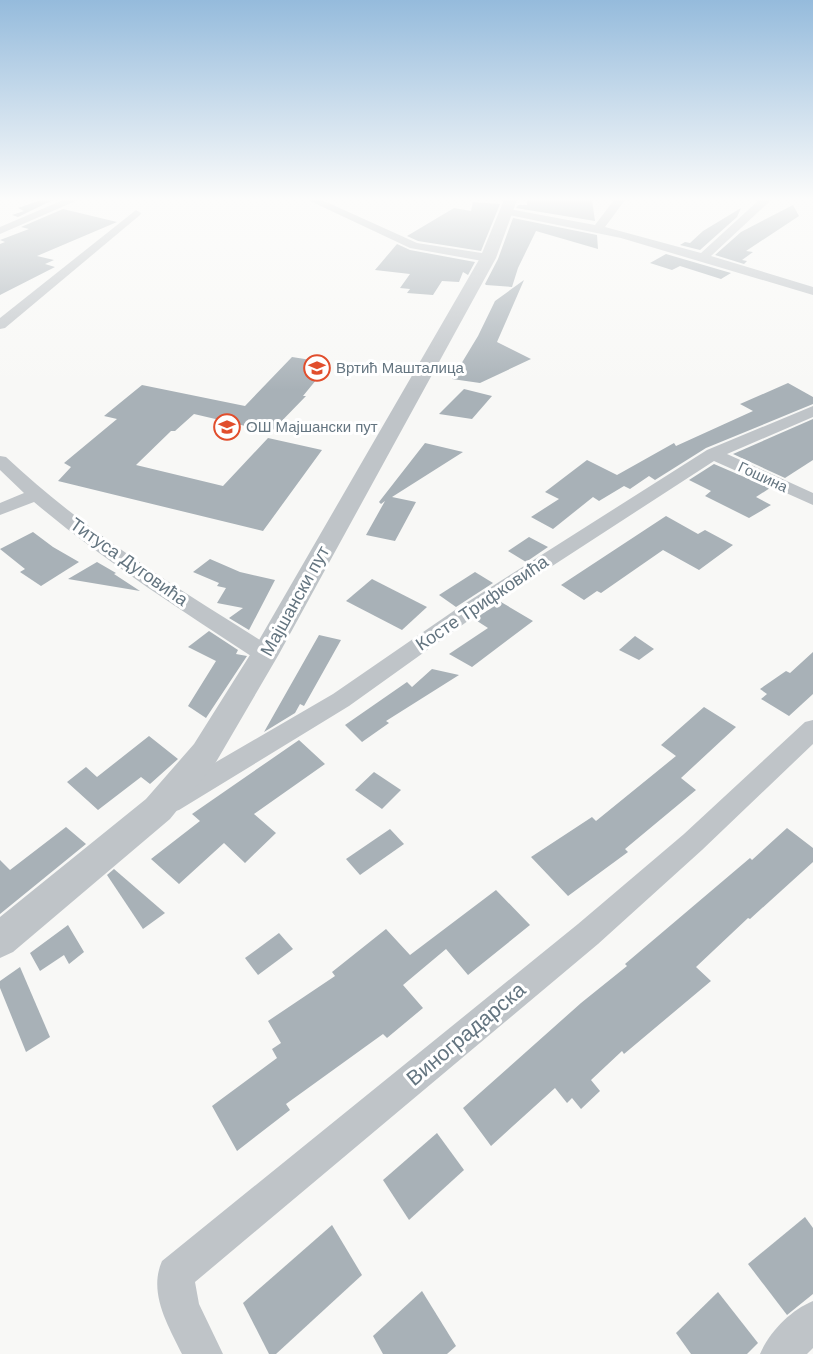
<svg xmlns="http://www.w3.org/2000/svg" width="813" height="1354" font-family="Helvetica,sans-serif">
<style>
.building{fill:#a8b1b7}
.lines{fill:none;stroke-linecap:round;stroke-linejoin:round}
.minor{fill:#bfc4c8;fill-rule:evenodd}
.tertiary{fill:#bfc4c8;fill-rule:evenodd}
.labels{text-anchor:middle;stroke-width:6;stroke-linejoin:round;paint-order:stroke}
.far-poi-label{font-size:15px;fill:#647580;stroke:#fff;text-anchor:start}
.far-street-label{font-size:15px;fill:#647580;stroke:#fff}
.street-label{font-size:18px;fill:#647580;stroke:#fff}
.near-street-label{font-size:21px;fill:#647580;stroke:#fff}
</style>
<rect width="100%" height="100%" fill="#f8f8f6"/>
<g class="building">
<path d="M41,200H53L18,217L12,215L24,211L18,208Z"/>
<path d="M527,200H592L595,221L516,208L518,205H527Z"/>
<path d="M473,202L500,204L481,251L418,241L407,236L454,208L471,211Z"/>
<path d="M793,205L799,216L746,251L753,252L742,260L747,261L744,264L715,255L741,232Z"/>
<path d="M741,208L737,217L700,250L680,245L685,242L690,243L703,231Z"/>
<path d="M63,209L117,222L37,256L54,260L45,264L55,267L0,295V244L5,242L0,240L29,229L21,227Z"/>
<path d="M513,218L597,235L598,249L536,231L518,268L512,287L486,285L485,284L498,259Z"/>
<path d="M397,244L410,250L475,262L468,275L463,272L459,282L442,281L433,295L407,293L410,289L400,288L410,274L375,270Z"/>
<path d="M666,254L731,273L721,279L680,266L672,270L650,263Z"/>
<path d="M524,280L497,342L531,359L480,383L452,379L478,336L495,301Z"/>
<path d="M292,357L330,363L303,396H306L271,432L194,414L175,431H171L136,465L223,486L268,438L322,450L263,531L58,481L71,467L64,463L117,419L104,416L142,385L245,406Z"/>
<path d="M788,383L813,397V404L706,448L655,480L649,476L630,489L624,486L599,501L593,497L553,529L531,517L559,499L545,492L587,460L617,475L674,443L676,446L753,411L740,404Z"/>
<path d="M464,389L492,396L472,419L439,414Z"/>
<path d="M813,419V460L785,478L733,454Z"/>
<path d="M425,443L463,452L392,497L416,502L395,541L366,535L385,501L381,504L379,502Z"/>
<path d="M714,464L770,488L756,497L771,505L749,518L705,496L711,491L689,480Z"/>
<path d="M666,516L698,534L705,530L733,545L699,570L663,550L601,593L597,591L584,600L561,585Z"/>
<path d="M33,532L53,547L79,562L41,586L20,572L25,569L0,549Z"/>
<path d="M529,537L548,547L526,562L508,551Z"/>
<path d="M210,559L240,572L275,580L249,630L229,618L243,608L217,603L226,588L217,586L219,583L193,572Z"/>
<path d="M97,562L116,573L114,574L140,591L68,579Z"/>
<path d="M475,572L493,583L456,607L439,595Z"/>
<path d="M372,579L427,607L402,630L346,601Z"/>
<path d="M501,602L533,621L472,667L449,654L488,628L474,619Z"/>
<path d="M209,631L238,650L236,654L247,656L206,718L188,706L216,661L188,647Z"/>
<path d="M319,635L341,640L304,706L300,704L295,713L264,732Z"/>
<path d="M635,636L654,649L639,660L619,650Z"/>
<path d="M813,652V694L789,716L761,699L767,694L760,689L786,671L790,673Z"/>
<path d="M432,669L459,675L386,721L389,723L362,742L345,725L407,682L412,687Z"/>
<path d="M704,707L736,727L681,778L696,790L625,849L628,852L568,896L531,857L592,817L596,821L676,756L661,745Z"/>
<path d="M149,736L178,759L150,784L141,777L98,810L67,782L86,767L97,777Z"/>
<path d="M299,740L325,764L254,814L276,833L245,863L224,843L179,884L151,859L200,821L192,814Z"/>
<path d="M374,772L401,790L382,809L355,790Z"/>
<path d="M66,827L86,844L0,914V860L10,870Z"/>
<path d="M787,828L813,848V862L750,919L748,918L696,967L711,981L624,1054L622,1051L591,1080L600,1091L581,1109L572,1098L567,1103L555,1088L491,1146L463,1108L581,1003L627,966L625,964L750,858L752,860Z"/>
<path d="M390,829L404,844L360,875L346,859Z"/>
<path d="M114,869L165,913L143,929L107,875Z"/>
<path d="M496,890L530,925L468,975L446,949L403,985L423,1008L387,1038L383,1034L286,1104L290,1110L237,1151L212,1106L277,1058L272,1049L281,1043L268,1021L335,976L332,972L386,929L410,955Z"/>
<path d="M68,925L84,952L69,964L64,955L40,971L30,953Z"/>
<path d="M279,933L293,949L258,975L245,958Z"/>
<path d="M20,967L50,1037L26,1052L0,988V981Z"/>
<path d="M437,1133L464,1170L409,1220L383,1180Z"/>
<path d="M805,1217L813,1228V1294L787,1315L748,1264Z"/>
<path d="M332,1225L362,1275L276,1354H269L243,1303Z"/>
<path d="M422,1291L456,1346L447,1354H383L373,1336Z"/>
<path d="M718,1292L758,1343L747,1354H691L676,1333Z"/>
</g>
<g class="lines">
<g class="minor">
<path d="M63,200H78L0,234V227Z"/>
<path d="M308,200H322L417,243L488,254L494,258L488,262L410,248Z"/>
<path d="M614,200H625L605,227L701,253L759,200H771L711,256L813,287V295L621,238L509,215L504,212L509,209L595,225Z"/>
<path d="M136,210L141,213L140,215L5,328L0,329V318Z"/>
<path d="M813,406V417L727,454L813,493V505L714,461L472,618L349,706L179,810L170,813L161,810L157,802L161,794L333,694L458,608L707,450Z"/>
<path d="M0,456L6,457C87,533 180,590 273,648L276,654L273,660L265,662L257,660C181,610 104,561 34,502L0,515V503L24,493L0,470Z"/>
<path d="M813,720V744L702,850L598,944L195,1282L199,1304L223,1354H182C168,1325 148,1293 162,1261L578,924L684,834L805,722Z"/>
<path d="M813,1301V1348L807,1354H760C769,1332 791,1310 813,1301Z"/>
</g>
<path class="tertiary" d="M504,200H517L496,258L279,654L216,762L170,819L13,952L0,958V917L146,799L194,744L255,647L480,258Z"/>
</g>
<linearGradient id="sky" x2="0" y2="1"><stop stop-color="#95bbdc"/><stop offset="0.51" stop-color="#fcfcfb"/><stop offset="1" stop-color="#fcfcfb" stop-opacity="0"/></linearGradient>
<rect width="813" height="390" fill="url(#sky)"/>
<defs>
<g id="school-ring" transform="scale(1.35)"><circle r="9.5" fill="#fff" stroke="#e14e2d" stroke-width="1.5"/><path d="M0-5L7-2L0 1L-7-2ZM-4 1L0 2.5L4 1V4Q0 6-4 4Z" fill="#e14e2d"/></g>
</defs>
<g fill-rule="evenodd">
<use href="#school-ring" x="317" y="368"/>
<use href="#school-ring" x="227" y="427"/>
</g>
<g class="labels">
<g class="far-poi-label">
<text x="336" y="373">Вртић Машталица</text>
<text x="246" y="432">ОШ Мајшански пут</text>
</g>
<g class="far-street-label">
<text transform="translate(763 477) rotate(25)" y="5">Гошина</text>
</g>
<g class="street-label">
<text transform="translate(129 562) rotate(35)" y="6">Титуса Дуговића</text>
<text transform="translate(295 601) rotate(-61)" y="6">Мајшански пут</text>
<text transform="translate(482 603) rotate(-34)" y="6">Косте Трифковића</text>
</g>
<g class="near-street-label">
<text transform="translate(466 1034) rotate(-40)" y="7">Виноградарска</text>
</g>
</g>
</svg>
